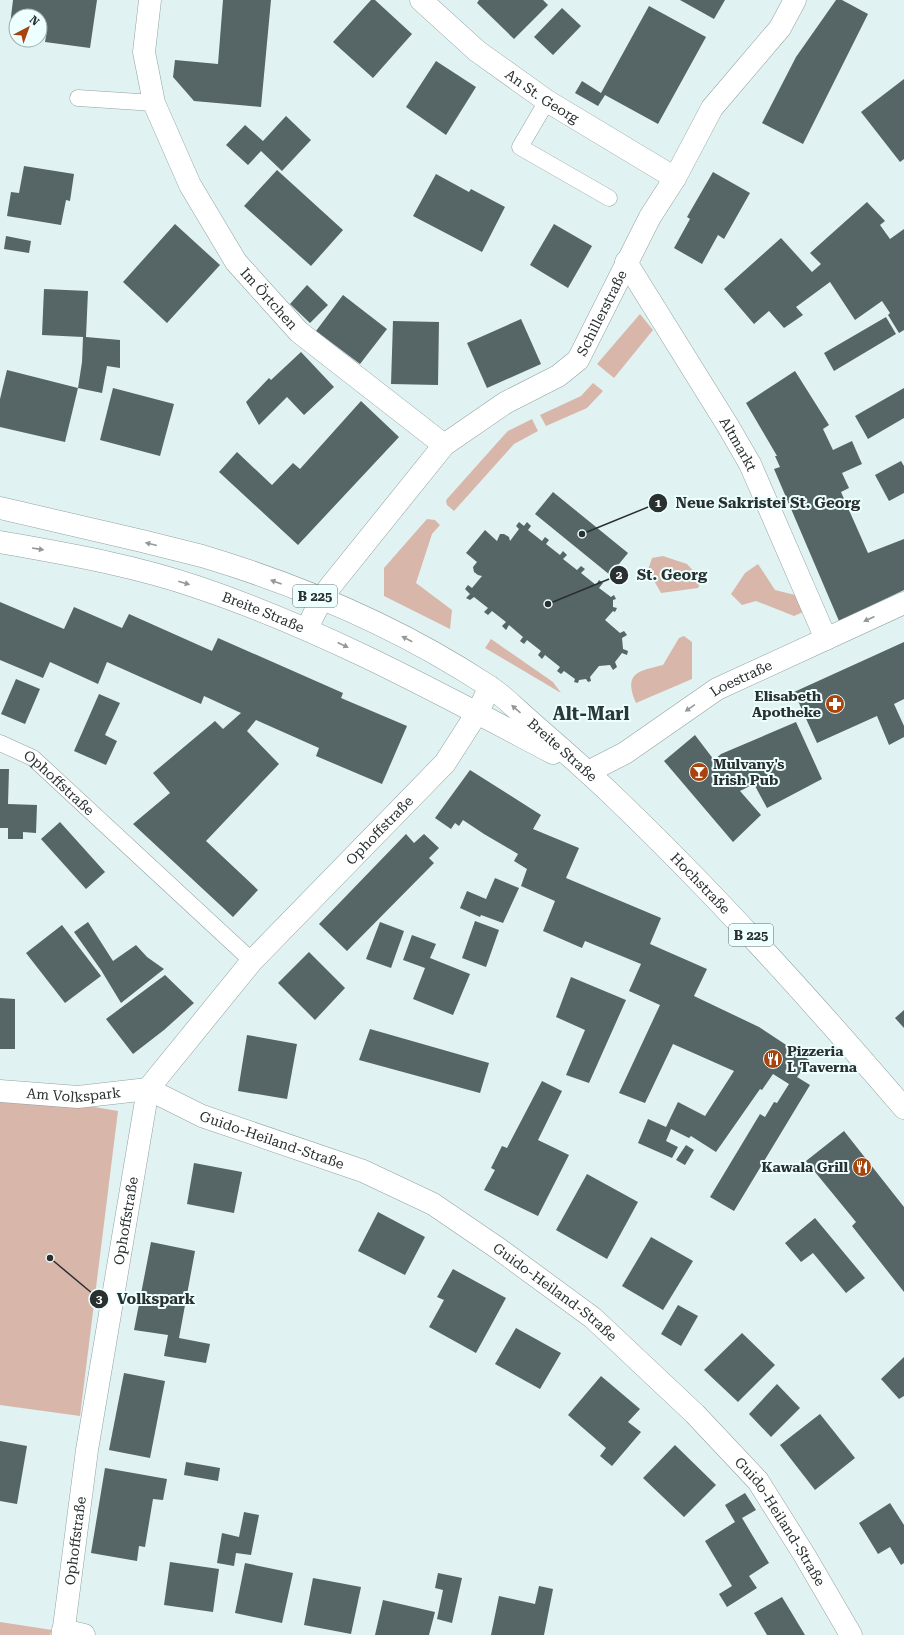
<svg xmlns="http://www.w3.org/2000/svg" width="904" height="1635" font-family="'Roboto Serif',serif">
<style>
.green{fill:#d8b7aa}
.building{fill:#566565}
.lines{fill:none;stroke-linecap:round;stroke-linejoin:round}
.lane-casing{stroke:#92a2a2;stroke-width:17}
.street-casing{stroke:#92a2a2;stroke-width:23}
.secondary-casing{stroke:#92a2a2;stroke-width:23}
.primary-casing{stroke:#92a2a2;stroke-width:23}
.lane{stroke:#fff;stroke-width:16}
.street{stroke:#fff;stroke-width:22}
.secondary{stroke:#fff;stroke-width:22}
.primary{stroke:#fff;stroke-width:22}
.oneway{fill:#949898}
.labels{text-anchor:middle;stroke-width:4;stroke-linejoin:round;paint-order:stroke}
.shield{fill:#edffff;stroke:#646e6e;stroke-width:1}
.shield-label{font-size:13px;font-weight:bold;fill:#2a3030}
.street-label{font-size:14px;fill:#2a3030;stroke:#edffff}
.poi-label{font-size:14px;font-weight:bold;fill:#2a3030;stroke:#edffff;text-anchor:end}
.district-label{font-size:18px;font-weight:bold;fill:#2a3839;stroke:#edffff}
.leader{fill:none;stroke:#2a3030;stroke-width:1.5}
.callout-dot{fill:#2a3030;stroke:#edffff;stroke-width:1.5}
.mark-label{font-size:12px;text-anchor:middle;font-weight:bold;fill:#fff}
.callout-label{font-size:15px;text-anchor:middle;font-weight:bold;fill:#2a3030;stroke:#edffff;stroke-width:4;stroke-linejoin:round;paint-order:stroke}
</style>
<rect width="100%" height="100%" fill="#e0f2f2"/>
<g class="green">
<path d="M640,314L653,330L614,378L597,364Z"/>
<path d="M593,383L603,391L587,408L546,426L540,415L581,396Z"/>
<path d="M532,419L538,431L514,444L454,511L447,505L446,501L447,499L505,434L508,431Z"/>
<path d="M427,519L435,520L440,525L432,534L416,583L452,610L450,629L384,596V568Z"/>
<path d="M663,556L687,564L702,580L698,588L661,593L648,570L652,558Z"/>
<path d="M758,564L775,590L795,595L803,612L794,616L756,601L742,605L731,594L745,573Z"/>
<path d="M684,636L692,642V679L636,703C623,673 638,671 663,665L679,638Z"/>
<path d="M491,639L553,682L561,693L485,648Z"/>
<path d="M0,1091L118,1111L80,1416L0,1405Z"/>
<path d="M0,1622L52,1630L50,1635H0Z"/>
</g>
<g class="building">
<path d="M13,0H97L90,48L45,42L47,31L40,30V16H16V26L10,25Z"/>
<path d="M223,0H271L261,107L194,101L173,77L175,60L218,64Z"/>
<path d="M371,0H375L412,34L373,78L333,42Z"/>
<path d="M479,0H543L548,5L514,39L477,3Z"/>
<path d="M680,0H725L714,19Z"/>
<path d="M836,0H842L868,14L803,144L762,123L796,57Z"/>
<path d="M649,6L706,37L658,124L605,95L598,106L575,93L582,81L601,93Z"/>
<path d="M562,8L581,26L553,55L534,37Z"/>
<path d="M436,61L476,87L446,135L406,107Z"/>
<path d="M904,79V159L900,162L861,112Z"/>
<path d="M286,116L311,140L282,171L261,151L248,165L226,145L245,125L263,141Z"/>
<path d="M24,166L74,174L70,201L66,200L61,225L7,216L11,192L19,193Z"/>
<path d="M277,170L343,230L311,266L244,206Z"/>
<path d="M713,172L750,193L724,239L718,235L702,264L674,248L690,219L687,217Z"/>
<path d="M436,174L469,192L471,189L505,207L482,252L413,216Z"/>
<path d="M867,202L885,221L880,225L890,239L904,229V330L899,333L888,315L890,313L882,301L855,320L830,282L796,307L803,315L784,328L769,311L754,324L724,289L781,238L812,272L821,264L810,253Z"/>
<path d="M175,224L220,265L167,323L123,282Z"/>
<path d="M554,224L592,246L568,288L530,265Z"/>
<path d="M6,236L31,241L29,253L4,249Z"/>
<path d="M307,285L328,305L310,323L290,304Z"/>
<path d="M44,289L88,291L86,337L120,340V368L107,366L102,393L78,388L82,362L83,337L42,335Z"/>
<path d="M343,295L387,329L360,364L316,331Z"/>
<path d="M886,317L896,334L834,371L824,353Z"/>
<path d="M521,319L541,364L487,388L467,343Z"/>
<path d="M393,321L439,322L438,385L391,384Z"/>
<path d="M301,352L334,387L304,415L287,397L259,425L246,402L269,378L271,380Z"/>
<path d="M7,370L78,388L65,442L0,427V399Z"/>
<path d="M795,371L829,425L823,429L833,450L852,441L862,464L842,473L849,488L841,492L868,553L904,539V590L839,621L774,469L780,467L775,456H777L746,403Z"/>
<path d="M113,388L174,404L160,456L100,440Z"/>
<path d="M904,388V418L868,439L855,416Z"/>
<path d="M361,401L399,437L298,545L219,472L237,452L272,485L293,463L300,469Z"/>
<path d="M901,461L904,466V493L889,501L875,475Z"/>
<path d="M553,492L628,553L610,575L535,514Z"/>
<path d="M519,522L524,526L527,522L531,526L528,530L542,541L545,537L549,540L546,544L560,555L563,551L567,555L563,559L577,570L581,566L585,569L581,573L596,585L599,580L603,583L599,588L611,597L614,595L616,599L613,600V607L617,608L615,612L613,611L605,620L620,633L624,631L627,635L622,638L623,649L628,651L627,655L622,653L615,662L617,667L613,670L610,665L599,666L590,677L591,681L588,682L586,679L579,680L578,683L574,682L575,679L564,671L561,674L557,671L560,667L545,655L542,659L538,655L541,651L527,640L524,644L520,641L523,637L509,625L506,630L502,626L506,622L492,611L488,615L484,612L488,608L474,597L470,600L466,598L470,594L465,589L468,585L472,588L482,576L478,575L474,572L473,567L477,562L466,553L485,530L497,541L500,534H504L509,537L510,541L519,529L516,526Z"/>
<path d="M0,602L64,629L74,607L122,628L129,614L212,651L218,638L343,693L341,698L407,726L382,784L316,756L319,748L256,720L247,731L279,764L206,841L258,890L233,917L133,824L170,793L153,773L215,721L223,729L241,713L204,696L201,704L107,662L98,684L50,662L43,678L0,660Z"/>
<path d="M904,642V699L894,704L904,726V737L889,745L877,716L817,743L794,692Z"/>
<path d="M16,679L40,689L25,724L1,714Z"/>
<path d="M99,694L120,703L105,735L117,741L106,765L74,751Z"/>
<path d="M796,722L822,779L767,808L754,784L740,791L761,815L733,842L664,761L695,735L714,760L721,754Z"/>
<path d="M0,769H9L8,804L37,805L36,833L23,832V839H8V828H0Z"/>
<path d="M470,770L541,815L533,829L579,848L566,878L661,918L650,944L707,969L694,996L759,1027L809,1060L797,1077L810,1085L734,1211L710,1197L760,1114L765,1117L774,1102L777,1103L789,1084L773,1074L762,1090L760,1089L716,1152L691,1136L689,1138L671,1129L666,1141L678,1147L672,1158L638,1143L648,1119L666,1127L678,1102L705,1116L734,1071L673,1044L645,1103L619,1093L660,1005L629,991L641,964L585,941L582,948L543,931L555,901L521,886L527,869L514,861L518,854L484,834L463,820L459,826L455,823L451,829L435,818Z"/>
<path d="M60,822L105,872L86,889L41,839Z"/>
<path d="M406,834L414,843L424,834L439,848L429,858L434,863L347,951L319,924Z"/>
<path d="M495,878L519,888L503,923L481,915L480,917L460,908L467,891L486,899Z"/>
<path d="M475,921L499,930L486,967L462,958Z"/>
<path d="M88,922L113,961L136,945L147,957L164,969L121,1003L101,970L74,932Z"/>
<path d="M380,922L404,931L391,968L366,959Z"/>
<path d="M62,925L101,976L65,1003L26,953Z"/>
<path d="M412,935L436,944L430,958L470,974L453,1015L413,999L425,968L403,960Z"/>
<path d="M309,952L345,988L315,1020L278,983Z"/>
<path d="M165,975L194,1003L164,1030L133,1054L106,1019Z"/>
<path d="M571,977L626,1000L589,1083L566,1075L585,1030L556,1017Z"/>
<path d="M0,998L15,999V1049H0Z"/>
<path d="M904,1010V1028L895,1018Z"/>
<path d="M370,1029L489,1063L480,1093L359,1060Z"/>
<path d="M247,1035L297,1044L287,1099L238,1091Z"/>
<path d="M542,1081L562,1091L538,1140L569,1155L538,1216L484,1190L495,1170L491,1168L502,1146L507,1148Z"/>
<path d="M844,1131L904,1207V1292L852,1226L856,1222L806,1161Z"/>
<path d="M686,1145L694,1150L685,1165L676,1160Z"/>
<path d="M194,1163L242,1172L234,1213L187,1204Z"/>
<path d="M587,1174L638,1202L607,1259L556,1230Z"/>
<path d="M378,1212L425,1237L405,1275L358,1251Z"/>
<path d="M815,1218L865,1278L846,1293L813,1253L801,1262L785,1243Z"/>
<path d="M651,1237L693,1261L663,1310L622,1286Z"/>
<path d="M151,1242L195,1251L179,1338L210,1344L206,1363L164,1356L168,1335L134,1330Z"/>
<path d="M453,1269L506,1298L476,1353L429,1327L444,1300L437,1297Z"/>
<path d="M678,1305L698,1316L681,1346L661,1334Z"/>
<path d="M516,1328L561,1353L540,1389L495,1364Z"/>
<path d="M742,1333L775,1365L738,1402L704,1370Z"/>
<path d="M904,1357V1396L899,1399L881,1379Z"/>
<path d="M124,1373L165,1381L150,1458L109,1450Z"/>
<path d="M601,1376L640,1409L628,1422L641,1432L612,1466L600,1456L606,1448L568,1415Z"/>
<path d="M777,1384L800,1408L771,1437L749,1414Z"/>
<path d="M820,1414L855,1458L815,1490L780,1445Z"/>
<path d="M0,1441L27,1446L17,1504L0,1501Z"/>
<path d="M675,1445L716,1485L684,1517L643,1478Z"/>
<path d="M186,1462L220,1468L218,1481L184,1475Z"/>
<path d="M105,1468L167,1479L163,1500L153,1499L145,1547L139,1546L137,1561L91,1553Z"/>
<path d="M745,1493L756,1510L742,1518L769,1563L749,1576L757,1588L727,1607L719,1594L732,1586L705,1541L735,1522L725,1505Z"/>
<path d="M890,1503L904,1525V1563L901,1565L890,1547L878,1554L859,1523Z"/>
<path d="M244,1512L259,1515L251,1555L236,1553L234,1566L217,1563L222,1533L239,1537Z"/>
<path d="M170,1562L219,1569L213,1612L164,1605Z"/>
<path d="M245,1563L293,1573L282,1623L235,1613Z"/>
<path d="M438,1573L462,1578L452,1623L437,1619L443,1590L435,1588Z"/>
<path d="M313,1578L361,1587L351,1634L304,1625Z"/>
<path d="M539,1586L553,1589L544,1635H491L499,1596L535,1604Z"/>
<path d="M782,1597L805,1635H767L754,1613Z"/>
<path d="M383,1600L435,1612L429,1635H375Z"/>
</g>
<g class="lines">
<g class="lane-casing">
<g id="lane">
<path d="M78,98L154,103"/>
<path d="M547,101L520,147L609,198"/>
<path id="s1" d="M0,743L33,758L252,961"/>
</g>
</g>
<g class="street-casing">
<g id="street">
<path id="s2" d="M150,0L144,52L154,103L190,185L236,262L299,332L444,445"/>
<path id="s3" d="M421,0L477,51L547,101L675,178"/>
<path id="s4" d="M626,262L728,426L750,464L826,639"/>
<path id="s5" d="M588,772L625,753L717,689L904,603"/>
<path id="s6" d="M0,1091L78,1097L148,1089L202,1116L363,1171L433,1204L499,1249L593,1318L695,1414L758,1481L805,1556L851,1635"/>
<path d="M63,1630L84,1635"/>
<path id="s7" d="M63,1635L87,1450L148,1089L252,961L445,763L477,713L490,687"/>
</g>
</g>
<g class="secondary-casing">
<g id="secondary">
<path id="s8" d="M307,628L322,598L329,588L444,445L505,403L558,376L578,360L650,217L675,178L712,108L780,28L795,0"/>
</g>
</g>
<g class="primary-casing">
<g id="primary">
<path id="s9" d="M0,508C48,519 95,530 142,541C162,546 182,551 202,556C302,586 400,628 487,685C503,695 516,709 530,721C557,745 584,768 609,792C714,892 810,999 904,1108"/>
<path id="s10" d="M0,542C67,554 133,565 197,587C322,629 437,692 553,753"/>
</g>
</g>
<use href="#lane" class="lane"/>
<use href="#street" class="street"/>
<use href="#secondary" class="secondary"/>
<use href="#primary" class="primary"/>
</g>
<defs><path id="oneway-solid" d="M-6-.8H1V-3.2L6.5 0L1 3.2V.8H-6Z"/></defs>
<g class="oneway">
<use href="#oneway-solid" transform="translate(151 544) rotate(-166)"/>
<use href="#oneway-solid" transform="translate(38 549) rotate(9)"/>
<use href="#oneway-solid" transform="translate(276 582) rotate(-160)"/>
<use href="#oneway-solid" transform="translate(184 583) rotate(16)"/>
<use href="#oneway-solid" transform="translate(869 619) rotate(155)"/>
<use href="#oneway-solid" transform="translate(407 639) rotate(-152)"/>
<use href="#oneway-solid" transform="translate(343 645) rotate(25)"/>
<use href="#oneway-solid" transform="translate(690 708) rotate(145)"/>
<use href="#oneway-solid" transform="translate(516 709) rotate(-139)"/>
</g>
<defs>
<g id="pharmacy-disc" transform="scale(1)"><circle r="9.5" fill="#a8440d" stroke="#edffff"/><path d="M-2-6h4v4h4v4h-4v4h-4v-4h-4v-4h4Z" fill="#fff"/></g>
<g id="bar-disc" transform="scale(1)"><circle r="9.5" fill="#a8440d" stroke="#edffff"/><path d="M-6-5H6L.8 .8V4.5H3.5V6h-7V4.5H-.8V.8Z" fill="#fff"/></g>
<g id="restaurant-disc" transform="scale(1)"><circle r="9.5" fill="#a8440d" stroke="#edffff"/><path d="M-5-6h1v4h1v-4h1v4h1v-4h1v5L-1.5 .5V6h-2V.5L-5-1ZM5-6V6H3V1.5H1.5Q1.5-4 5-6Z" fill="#fff"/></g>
</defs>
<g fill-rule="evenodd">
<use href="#pharmacy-disc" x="835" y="704"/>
<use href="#bar-disc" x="699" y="772"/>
<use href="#restaurant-disc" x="773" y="1059"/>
<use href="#restaurant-disc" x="862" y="1167"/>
</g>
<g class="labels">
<g class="shield">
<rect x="293" y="585" width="44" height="22" rx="3"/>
<rect x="729" y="924" width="44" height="22" rx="3"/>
</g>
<g class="shield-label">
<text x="315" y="601">B 225</text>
<text x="751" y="940">B 225</text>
</g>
<g class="street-label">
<text dy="5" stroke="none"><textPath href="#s3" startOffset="155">An St. Georg</textPath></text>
<text dy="5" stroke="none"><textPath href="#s2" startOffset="333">Im Örtchen</textPath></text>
<text dy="5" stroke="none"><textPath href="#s8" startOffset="441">Schillerstraße</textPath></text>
<text dy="5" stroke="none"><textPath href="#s4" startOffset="214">Altmarkt</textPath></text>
<text dy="5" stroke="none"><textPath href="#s10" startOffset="273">Breite Straße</textPath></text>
<text dy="5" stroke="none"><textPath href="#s5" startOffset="180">Loestraße</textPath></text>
<text dy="5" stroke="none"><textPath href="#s9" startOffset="621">Breite Straße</textPath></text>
<text dy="5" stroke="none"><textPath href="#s1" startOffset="72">Ophoffstraße</textPath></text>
<text dy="5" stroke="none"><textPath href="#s7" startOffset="900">Ophoffstraße</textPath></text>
<text dy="5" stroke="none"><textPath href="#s9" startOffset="813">Hochstraße</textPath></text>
<text dy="5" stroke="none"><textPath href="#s6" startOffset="74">Am Volkspark</textPath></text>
<text dy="5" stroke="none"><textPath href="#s6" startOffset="283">Guido-Heiland-Straße</textPath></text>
<text dy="5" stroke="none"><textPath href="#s7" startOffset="419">Ophoffstraße</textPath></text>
<text dy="5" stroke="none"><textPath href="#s6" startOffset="607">Guido-Heiland-Straße</textPath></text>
<text dy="5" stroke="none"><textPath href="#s6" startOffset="931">Guido-Heiland-Straße</textPath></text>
<text dy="5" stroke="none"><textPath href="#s7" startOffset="95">Ophoffstraße</textPath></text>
</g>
<g class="poi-label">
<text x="821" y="701">Elisabeth<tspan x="821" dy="16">Apotheke</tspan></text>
<text x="713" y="769" text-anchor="start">Mulvany's<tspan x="713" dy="16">Irish Pub</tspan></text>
<text x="787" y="1056" text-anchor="start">Pizzeria<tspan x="787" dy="16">L Taverna</tspan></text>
<text x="848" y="1172">Kawala Grill</text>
</g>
<g class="district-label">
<text x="591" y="720">Alt-Marl</text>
</g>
</g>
<path class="leader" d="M582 534L658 503M548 604L619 575M50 1258L99 1299"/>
<g class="callout-dot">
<circle cx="582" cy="534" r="4"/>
<circle cx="548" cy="604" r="4"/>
<circle cx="50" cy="1258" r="4"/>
<circle cx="658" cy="503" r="10"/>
<circle cx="619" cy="575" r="10"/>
<circle cx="99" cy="1299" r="10"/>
</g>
<g class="mark-label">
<text x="658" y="507">1</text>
<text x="619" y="579">2</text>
<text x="99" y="1303">3</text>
</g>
<g class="callout-label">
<text x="768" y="508">Neue Sakristei St. Georg</text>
<text x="672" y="580">St. Georg</text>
<text x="156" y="1304">Volkspark</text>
</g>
<g transform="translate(28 28) rotate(41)"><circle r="19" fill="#edffff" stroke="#9facac"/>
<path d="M0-3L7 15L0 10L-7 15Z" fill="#a8440d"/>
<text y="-6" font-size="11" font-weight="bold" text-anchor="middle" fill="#2a3030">N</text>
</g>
</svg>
